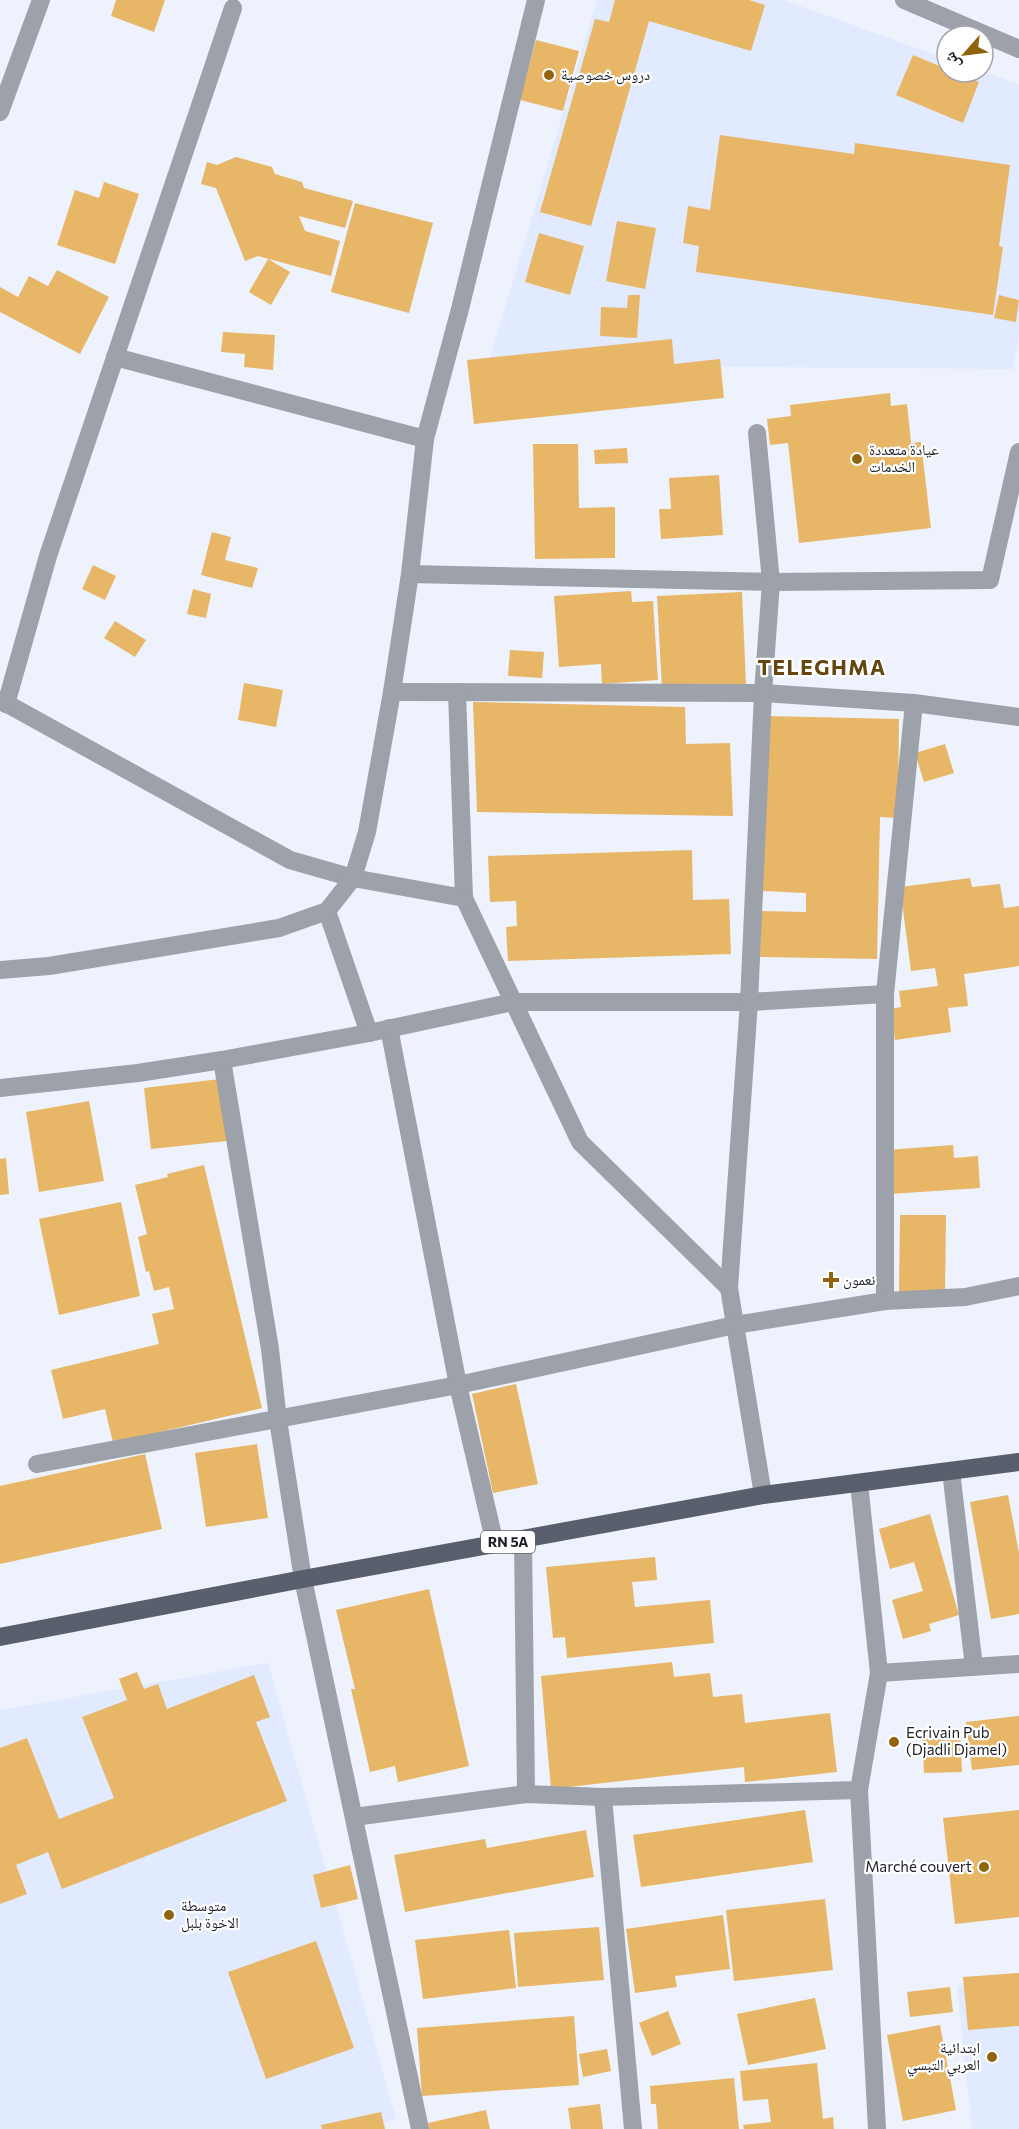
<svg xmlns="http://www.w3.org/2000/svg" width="1019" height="2129" font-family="Commissioner,'Noto Naskh Arabic',sans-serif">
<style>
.built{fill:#e1eaff}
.building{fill:#e8b667}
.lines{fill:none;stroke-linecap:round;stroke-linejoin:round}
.minor{stroke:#9da1a9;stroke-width:18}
.major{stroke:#595f6c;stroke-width:18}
.poi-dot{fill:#90640e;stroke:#fff;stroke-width:2}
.labels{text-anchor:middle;stroke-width:4.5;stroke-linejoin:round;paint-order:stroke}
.shield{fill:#fff;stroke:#5f6266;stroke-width:1.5}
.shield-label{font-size:14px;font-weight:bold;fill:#1b1e25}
.poi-label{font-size:15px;fill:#1b1e25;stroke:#fff;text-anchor:start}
.district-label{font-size:21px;font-weight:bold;letter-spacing:1.5px;fill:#65460e;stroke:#fff}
</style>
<rect width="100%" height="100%" fill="#edf2fd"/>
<g class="built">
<path d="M597,0H783L947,59V72H983L1019,84V337L1013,369L488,365Z"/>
<path d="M268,1663L396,2119L366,2129H0V1710Z"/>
<path d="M1019,1980V2129H972L957,1986Z"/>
</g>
<g class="building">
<path d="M116,0H165L154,32L111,16Z"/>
<path d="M615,0H749L765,5L751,51L649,21L591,226L540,212L595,19L609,22Z"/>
<path d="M536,40L579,51L563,111L520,100Z"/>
<path d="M913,55L947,69V72H955L979,82L963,123L896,95Z"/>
<path d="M720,135L854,154L855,143L1010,165L999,246L1003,247L993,315L696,272L699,246L683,243L688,206L710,210Z"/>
<path d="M236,157L272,167L275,174L302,182L304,188L353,201L345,228L299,216L305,231L340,241L331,276L258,256L245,261L216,188L201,184L207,162L217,165Z"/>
<path d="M104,182L139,194L115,264L57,245L75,190L99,198Z"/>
<path d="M355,203L433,223L409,313L331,292Z"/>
<path d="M617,221L656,228L645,289L606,281Z"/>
<path d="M539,233L584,246L570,295L525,282Z"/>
<path d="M268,259L290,272L271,305L249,292Z"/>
<path d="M57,270L109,297L80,354L0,312V287L18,297L29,276L48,286Z"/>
<path d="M628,295H640L637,338L600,336L601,307L627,308Z"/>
<path d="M999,295L1019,300L1016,322L994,318Z"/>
<path d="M223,332L275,335L273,370L244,367L245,354L221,352Z"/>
<path d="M672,339L674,364L720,359L724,398L474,424L467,360Z"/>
<path d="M890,393L891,406L907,404L911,443L921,442L931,528L799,543L788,443L770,445L767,419L791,416L790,405Z"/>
<path d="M533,444H578L579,508L615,507V558L535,559Z"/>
<path d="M627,448L628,463L595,464L594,450Z"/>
<path d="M719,475L723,535L661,539L659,509H671L669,478Z"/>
<path d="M212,532L231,537L225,560L258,568L252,588L201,575Z"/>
<path d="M93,565L116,576L105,600L82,589Z"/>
<path d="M193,589L211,594L206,618L187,614Z"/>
<path d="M631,591L632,602L653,601L658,680L602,684L601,664L559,667L554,596Z"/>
<path d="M742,592L746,685L662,689L657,596Z"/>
<path d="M115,621L146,640L135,657L104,638Z"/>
<path d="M510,650L544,652L542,678L508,676Z"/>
<path d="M244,683L283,690L276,727L238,720Z"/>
<path d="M473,702L685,707L686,744L730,743L733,816L477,812Z"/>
<path d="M765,716L899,719L898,818L880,817L877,959L760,957L761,911L806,912V893L761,891Z"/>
<path d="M945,744L954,773L924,782L915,753Z"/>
<path d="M692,850L693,900L729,899L731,954L508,961L506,927L517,926L516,901L490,902L488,856Z"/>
<path d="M970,878L972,887L1000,884L1004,908L1019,906V966L964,974L968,1006L948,1008L951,1032L895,1040L891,1009L901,1007L899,991L938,986L935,968L911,971L900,887Z"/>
<path d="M220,1079L227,1141L151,1149L144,1088Z"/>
<path d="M89,1101L104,1181L39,1192L26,1112Z"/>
<path d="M953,1145L954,1158L978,1156L980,1188L890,1194L887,1150Z"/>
<path d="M6,1158L9,1194L0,1195V1159Z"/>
<path d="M204,1165L262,1408L113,1443L105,1409L63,1419L51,1370L159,1344L152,1314L174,1309L169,1287L154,1291L149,1271L146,1272L138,1237L147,1234L135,1185L168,1177L167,1174Z"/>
<path d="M121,1202L140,1296L59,1315L39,1219Z"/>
<path d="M900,1215H946L945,1293L899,1292Z"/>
<path d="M516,1384L538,1484L493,1493L472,1394Z"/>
<path d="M257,1444L268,1518L206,1527L195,1453Z"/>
<path d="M145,1454L162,1529L0,1564V1486Z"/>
<path d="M1008,1495L1019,1553V1614L991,1619L970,1502Z"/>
<path d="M930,1514L959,1615L929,1624L931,1631L903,1639L892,1600L923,1591L914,1562L890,1569L879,1529Z"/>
<path d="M655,1557L657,1580L632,1582L635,1607L710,1600L714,1643L567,1658L565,1637L553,1638L546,1567Z"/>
<path d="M429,1589L469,1766L398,1782L395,1766L370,1772L351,1689H355L336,1610Z"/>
<path d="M672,1662L674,1677L710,1673L713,1697L742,1694L745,1723L830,1713L837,1772L745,1782L744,1767L551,1789L541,1676Z"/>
<path d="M137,1672L144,1689L158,1684L167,1709L254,1675L270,1717L256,1722L287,1801L62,1889L48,1852L16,1865L27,1894L0,1904V1748L27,1738L59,1819L114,1798L82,1717L127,1700L119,1679Z"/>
<path d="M1019,1716V1765L972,1770L966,1722Z"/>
<path d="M960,1730L962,1772L924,1773L922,1731Z"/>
<path d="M805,1810L813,1862L641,1887L633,1835Z"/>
<path d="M1019,1810V1917L955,1924L943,1818Z"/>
<path d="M586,1830L594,1877L405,1912L394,1855L485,1839L487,1848Z"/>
<path d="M350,1865L358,1899L321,1908L313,1875Z"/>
<path d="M825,1899L833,1970L734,1981L726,1910Z"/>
<path d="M723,1915L730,1969L675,1976L677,1987L635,1993L626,1929Z"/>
<path d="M599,1927L604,1980L518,1987L514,1933Z"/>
<path d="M509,1930L516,1988L423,1999L415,1940Z"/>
<path d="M316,1941L354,2048L266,2079L228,1972Z"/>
<path d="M1019,1973V2026L968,2030L963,1977Z"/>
<path d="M950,1987L953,2012L910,2017L907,1992Z"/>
<path d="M815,1998L826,2049L748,2065L737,2014Z"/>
<path d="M668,2011L681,2044L652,2056L639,2023Z"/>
<path d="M574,2016L579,2085L422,2096L417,2028Z"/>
<path d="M940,2025L956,2110L903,2121L887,2035Z"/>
<path d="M607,2049L611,2071L583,2077L579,2054Z"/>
<path d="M817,2063L823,2119L833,2117L834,2129H744L743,2125L771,2122L768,2099L743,2101L740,2071Z"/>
<path d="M734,2078L739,2129H658L656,2104H651L650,2086Z"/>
<path d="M600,2104L603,2129H571L568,2108Z"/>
<path d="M486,2110L490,2129H429L428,2123Z"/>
<path d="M381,2112L385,2129H322L321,2125Z"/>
</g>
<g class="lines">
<g class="minor">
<path d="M904,0L1019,49"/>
<path d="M0,112L41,0"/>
<path d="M115,357L425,439"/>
<path d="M410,574L771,582L990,580L1019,452"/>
<path d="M392,692L763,693L914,703L1019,717"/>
<path d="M457,692L464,898L580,1142L729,1288L763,1495"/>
<path d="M0,700L290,860L353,878L464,898"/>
<path d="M6,704L48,556L233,8"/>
<path d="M327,911L369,1033"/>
<path d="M0,970L49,966L279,928L327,911L353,878L367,832L392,692L410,574L425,439L460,309L536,0"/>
<path d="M389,1028L458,1385L495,1544"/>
<path d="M222,1060L270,1349L278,1420L303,1579L420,2129"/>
<path d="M0,1088L138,1073L222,1060L369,1033L513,1002H749L885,994"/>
<path d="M729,1288L749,1002L763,693L771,582L757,433"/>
<path d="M885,1301V994L914,703"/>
<path d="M37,1464L458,1385L735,1325L885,1301L965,1297L1019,1286"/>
<path d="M951,1471L974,1667"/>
<path d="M859,1483L879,1673L859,1790L877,2129"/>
<path d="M523,1539L526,1794"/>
<path d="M879,1673L1019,1664"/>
<path d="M603,1797L633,2129"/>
<path d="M354,1817L526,1794L603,1797L859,1790"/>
</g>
<path class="major" d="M0,1637L303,1579L763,1495L1019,1462"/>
</g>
<g class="poi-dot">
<circle cx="549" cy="75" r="6"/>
<circle cx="857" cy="459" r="6"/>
<path d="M828 1271h6v6h6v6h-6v6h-6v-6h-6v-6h6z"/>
<circle cx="894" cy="1742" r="6"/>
<circle cx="984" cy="1867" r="6"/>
<circle cx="169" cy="1915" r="6"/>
<circle cx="992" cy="2057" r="6"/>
</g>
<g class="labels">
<rect class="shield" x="481" y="1531" width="54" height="22" rx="4.5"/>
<g class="shield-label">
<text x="508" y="1547">RN 5A</text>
</g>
<g class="poi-label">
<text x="561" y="80">دروس خصوصية</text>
<text x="869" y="455">عيادة متعددة<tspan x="869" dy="17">الخدمات</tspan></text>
<text x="843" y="1285">نعمون</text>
<text x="906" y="1738">Ecrivain Pub<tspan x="906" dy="17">(Djadli Djamel)</tspan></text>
<text x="972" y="1872" text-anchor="end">Marché couvert</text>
<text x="181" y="1911">متوسطة<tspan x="181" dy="17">الاخوة بلبل</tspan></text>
<text x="980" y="2053" text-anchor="end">ابتدائية<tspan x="980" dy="17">العربي التبسي</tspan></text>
</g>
<g class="district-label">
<text x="822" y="675">TELEGHMA</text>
</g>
</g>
<g transform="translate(965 54) rotate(242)"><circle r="28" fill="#ffffff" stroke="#a4a5a8" stroke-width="1.5"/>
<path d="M0-4.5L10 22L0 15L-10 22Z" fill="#90640e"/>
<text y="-9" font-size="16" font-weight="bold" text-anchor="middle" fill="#1b1e25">ش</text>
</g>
</svg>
